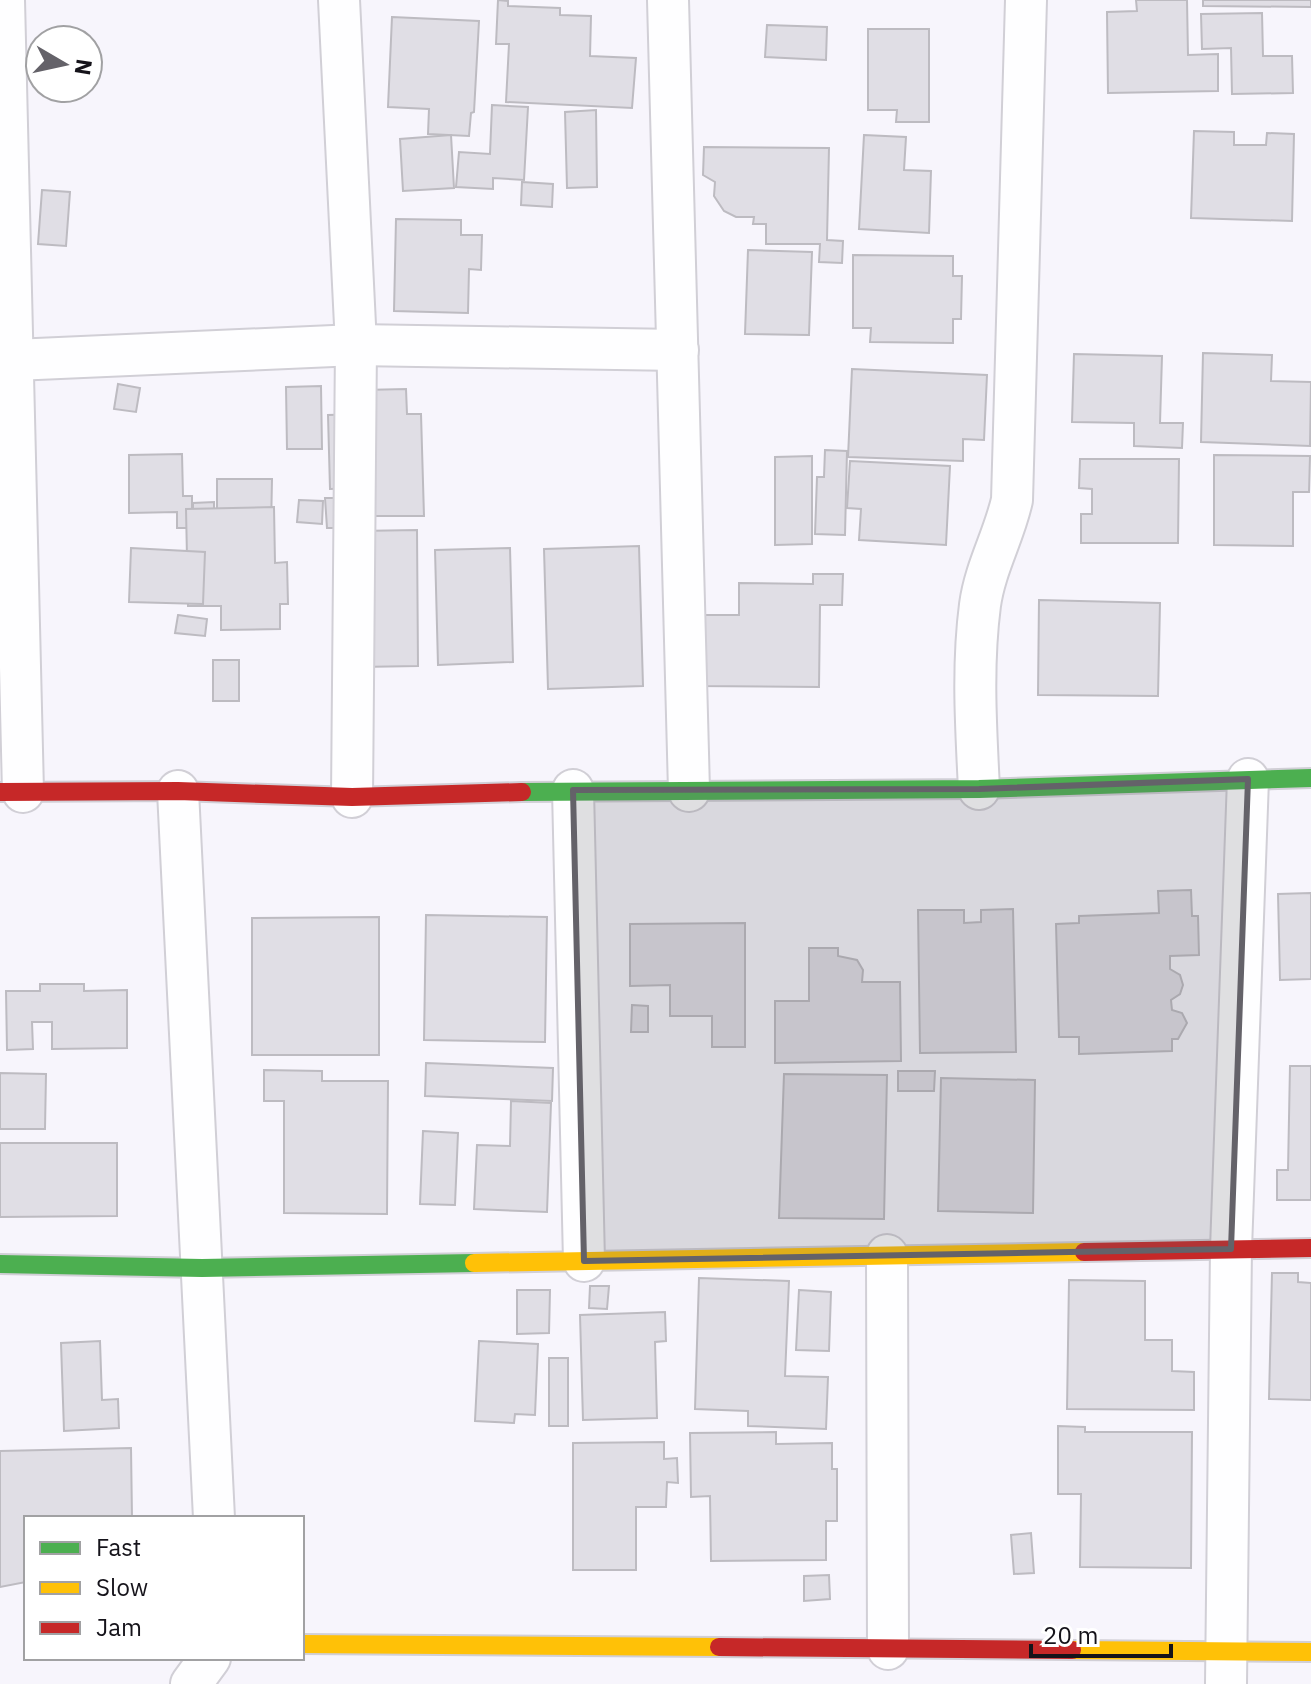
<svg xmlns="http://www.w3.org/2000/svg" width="1311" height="1684" font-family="'IBM Plex Sans',sans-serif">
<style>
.building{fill:#e0dee5;stroke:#bdbbc1;stroke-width:2}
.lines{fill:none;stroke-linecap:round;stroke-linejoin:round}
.street-casing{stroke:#d1cfd6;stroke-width:44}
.fast-casing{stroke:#d1cfd6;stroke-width:22}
.slow-casing{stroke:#d1cfd6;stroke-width:22}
.jam-casing{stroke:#d1cfd6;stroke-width:22}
.street{stroke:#fefeff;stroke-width:40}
.fast{stroke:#4caf50;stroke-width:18}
.slow{stroke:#ffc107;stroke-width:18}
.jam{stroke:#c62828;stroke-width:18}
.marked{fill:#646269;fill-opacity:0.2;stroke:#646269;stroke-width:6;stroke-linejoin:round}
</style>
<rect width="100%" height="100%" fill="#f7f5fc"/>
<g class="building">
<path d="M498,0L508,1V6L560,8V15L591,16L590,56L636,58L632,108L506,102L509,44H496Z"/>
<path d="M1136,0H1187L1188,55L1218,54V91L1108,93L1107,12L1137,11Z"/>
<path d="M1203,0H1311V7L1203,6Z"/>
<path d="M1262,13L1263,56H1292L1293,93L1232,94L1231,48L1202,49L1201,14Z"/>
<path d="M392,17L479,21L474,112L471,113L469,136L428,134L429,109L388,107Z"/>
<path d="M767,25L827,27L826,60L765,57Z"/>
<path d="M868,29H929V122H896L897,110H868Z"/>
<path d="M492,105L528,107L524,180L493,178V189L456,187L459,152L490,154Z"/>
<path d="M596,110L597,187L567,188L565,112Z"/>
<path d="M1194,131L1234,132V145H1266L1267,133L1294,134L1292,221L1191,218Z"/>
<path d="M451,135L454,188L403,191L400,139Z"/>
<path d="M864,135L906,137L904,170L931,171L929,233L859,229Z"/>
<path d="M704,147L829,148L827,240L843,241L842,263L819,262L820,244H766V224H753L754,217H736L724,211L714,196L715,182L703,175Z"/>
<path d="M522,182L553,184L552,207L521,205Z"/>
<path d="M42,190L70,192L66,246L38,244Z"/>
<path d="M396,219L461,220V235H482L481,270L469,269L468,313L394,311Z"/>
<path d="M748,250L812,252L809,335L745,334Z"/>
<path d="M853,255L953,256V276H962L961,319H953V343L870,342L871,328H853Z"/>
<path d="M1203,353L1272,355L1271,381L1311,382L1310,446L1201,442Z"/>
<path d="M1074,354L1162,356L1160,423H1183L1182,448L1134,446V423L1072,422Z"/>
<path d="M852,369L987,375L984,440L963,439V461L848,457Z"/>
<path d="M118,384L140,388L136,412L114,409Z"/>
<path d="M321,386L322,449H287L286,387Z"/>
<path d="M406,389L407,414H421L424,516H367L366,488L330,489L328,415L364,414L363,390Z"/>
<path d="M825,450L847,451L845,535L815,534L817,477H824Z"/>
<path d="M182,454L183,496H192V528H177V512L129,513V455Z"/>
<path d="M1214,455L1310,456L1309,492H1293V546L1214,545Z"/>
<path d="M812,456V544L775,545V457Z"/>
<path d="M1080,459H1179L1178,543H1081V514H1092V489L1079,488Z"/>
<path d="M850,461L950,466L946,545L859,540L861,509L847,508Z"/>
<path d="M217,479H272L271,529H217Z"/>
<path d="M325,498H341L342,528H327Z"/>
<path d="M299,500L323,501L322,524L297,522Z"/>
<path d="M214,502V529L193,528V503Z"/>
<path d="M274,507L275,563L287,562L288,604H280V629L221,630V606H188L186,509Z"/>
<path d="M417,530L418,666L359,667L358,531Z"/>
<path d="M639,546L643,686L548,689L544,549Z"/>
<path d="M131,548L205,552L203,604L129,602Z"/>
<path d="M510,548L513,662L438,665L435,550Z"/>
<path d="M813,574H843L842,605H820L819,687L695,686L696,615H739V583L813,584Z"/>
<path d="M1039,600L1160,603L1158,696L1038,695Z"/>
<path d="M178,615L207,619L205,636L175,633Z"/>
<rect x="213" y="660" width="26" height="41"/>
<path d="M1191,890L1192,916H1198L1199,955L1170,956V969L1180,975L1183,985L1180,994L1171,1000L1172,1010L1182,1013L1187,1023L1178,1039H1172V1051L1079,1054V1037H1059L1056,924L1079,923V916L1159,913L1158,891Z"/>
<path d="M1311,893V979L1280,980L1278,894Z"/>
<path d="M1013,909L1016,1052L920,1053L918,910H964V923L981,922V910Z"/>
<path d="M426,915L547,917L545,1042L424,1040Z"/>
<path d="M379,917V1055H252V918Z"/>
<path d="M745,923V1047H712V1016H670V985L630,986V924Z"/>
<path d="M809,948H838V956L857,960L863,970L862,982H900L901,1061L775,1063V1001H809Z"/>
<path d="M40,984H84V991L127,990V1048L52,1049V1022H32L33,1049L7,1050L6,991H40Z"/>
<path d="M632,1005L648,1006V1032H631Z"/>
<path d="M426,1063L553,1068L552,1101L425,1096Z"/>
<path d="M1290,1066H1311V1200H1277V1170H1288Z"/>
<path d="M264,1070L322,1071V1081H388L387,1214L284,1213V1101H264Z"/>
<path d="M898,1071H935L934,1091H898Z"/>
<path d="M0,1073L46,1074L45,1129H0Z"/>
<path d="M784,1074L887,1075L884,1219L779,1218Z"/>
<path d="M941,1078L1035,1080L1033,1213L938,1211Z"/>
<path d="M511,1101L551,1103L547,1212L474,1209L477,1145L510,1146Z"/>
<path d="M423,1131L458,1133L455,1205L420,1204Z"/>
<path d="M0,1143H117V1216L0,1217Z"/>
<path d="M1272,1273H1298V1282L1311,1283V1400L1269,1399Z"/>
<path d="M699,1278L789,1281L785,1376L828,1377L826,1429L748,1426V1411L695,1409Z"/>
<path d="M1069,1280L1145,1281V1340H1172V1371L1194,1372V1410L1067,1409Z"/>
<path d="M590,1286H609L607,1309L589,1308Z"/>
<path d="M517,1290H550L549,1333L517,1334Z"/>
<path d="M799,1290L831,1292L829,1351L796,1350Z"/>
<path d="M665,1312L666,1341L655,1342L657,1418L583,1420L580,1315Z"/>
<path d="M100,1341L102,1400L118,1399L119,1428L64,1431L61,1343Z"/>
<path d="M479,1341L538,1344L535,1415L515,1414L514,1423L475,1421Z"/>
<rect x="549" y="1358" width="19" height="68"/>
<path d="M1058,1426L1085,1427V1432H1192L1191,1568L1080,1567L1081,1494H1058Z"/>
<path d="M776,1432V1444L832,1443V1469H837V1521H826V1560L711,1561L710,1496L691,1497L690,1433Z"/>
<path d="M664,1442V1459L677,1458L678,1483L667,1482L666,1507H636V1570H573V1443Z"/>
<path d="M131,1448L132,1518H26V1582L0,1587V1451Z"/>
<path d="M1031,1533L1034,1573L1014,1574L1011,1535Z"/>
<path d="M829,1575L830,1599L804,1601V1576Z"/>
</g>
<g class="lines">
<g class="street-casing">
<g id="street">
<path d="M4,0L23,792"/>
<path d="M339,0L356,345L352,797"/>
<path d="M668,0L689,791"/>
<path d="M14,360L356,345L678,350"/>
<path d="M979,789C976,728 972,666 980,605C985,568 1004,536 1012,500L1026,0"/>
<path d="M573,790L584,1261"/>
<path d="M178,791L214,1518"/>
<path d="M887,1255L888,1649"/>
<path d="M191,1684L210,1658"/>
<path d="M1226,1684L1231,1249L1248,779"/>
</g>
</g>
<g class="fast-casing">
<g id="fast">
<path d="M522,792L979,789L1311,778"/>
<path d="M0,1264L202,1268L474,1263"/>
</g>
</g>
<g class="slow-casing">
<g id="slow">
<path d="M474,1263L1084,1252"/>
<path d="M302,1644L719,1647"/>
<path d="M1072,1650L1311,1652"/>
</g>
</g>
<g class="jam-casing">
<g id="jam">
<path d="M0,792L178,791L352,797L522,792"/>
<path d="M1084,1252L1311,1248"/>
<path d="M719,1647L1072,1650"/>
</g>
</g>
<use href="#street" class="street"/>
<use href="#fast" class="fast"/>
<use href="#slow" class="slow"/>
<use href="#jam" class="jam"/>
</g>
<path class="marked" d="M1248,779L1231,1249L584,1261L573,790L979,789Z"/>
<rect x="24" y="1516" width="280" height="144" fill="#ffffff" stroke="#a1a1a3" stroke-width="2"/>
<rect x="40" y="1542" width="40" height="12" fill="#4caf50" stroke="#a1a1a3" stroke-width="2"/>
<text x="96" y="1556" font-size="24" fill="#15131a">Fast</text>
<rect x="40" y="1582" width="40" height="12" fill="#ffc107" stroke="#a1a1a3" stroke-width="2"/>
<text x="96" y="1596" font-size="24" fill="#15131a">Slow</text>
<rect x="40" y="1622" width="40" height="12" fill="#c62828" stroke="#a1a1a3" stroke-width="2"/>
<text x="96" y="1636" font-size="24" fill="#15131a">Jam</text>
<g transform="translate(64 64) rotate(99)"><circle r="38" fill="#ffffff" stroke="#a1a1a3" stroke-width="2"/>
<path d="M0-6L14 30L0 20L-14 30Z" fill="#646269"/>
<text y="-12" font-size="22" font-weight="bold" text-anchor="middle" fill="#15131a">N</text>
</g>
<path d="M1031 1644v12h140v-12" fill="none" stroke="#15131a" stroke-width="4"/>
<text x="1043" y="1644" font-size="24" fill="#15131a" stroke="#ffffff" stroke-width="6" paint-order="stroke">20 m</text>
</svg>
